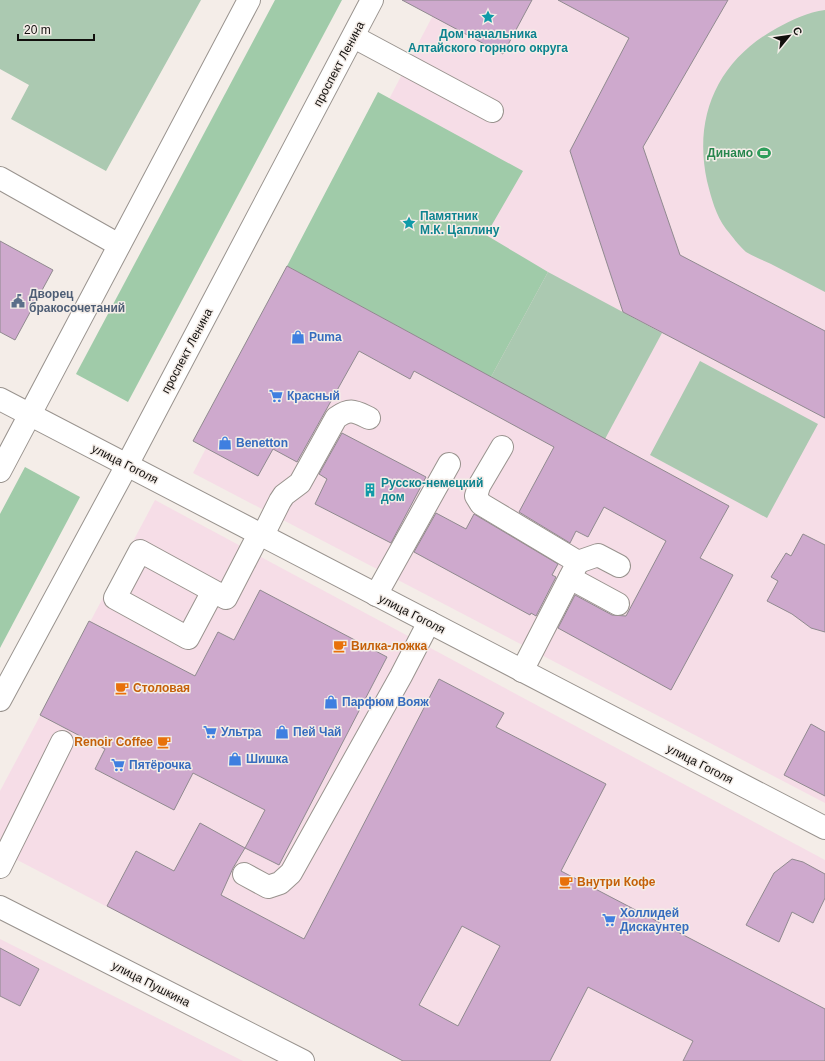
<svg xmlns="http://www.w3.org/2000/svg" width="825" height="1061" font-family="Helvetica,sans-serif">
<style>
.commercial{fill:#f6dde7}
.green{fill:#abc9b1}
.forest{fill:#a0cba9}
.building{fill:#cea9cd;stroke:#908a8f;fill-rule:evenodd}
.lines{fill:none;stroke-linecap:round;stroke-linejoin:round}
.minor-casing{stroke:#99938e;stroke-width:24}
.major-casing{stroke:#99938e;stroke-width:24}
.minor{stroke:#fff;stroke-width:22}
.major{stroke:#fff;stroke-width:22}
.labels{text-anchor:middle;stroke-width:3;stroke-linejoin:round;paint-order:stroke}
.culture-label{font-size:12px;font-weight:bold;fill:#0d838f;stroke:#f4ede8;text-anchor:start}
.street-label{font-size:12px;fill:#110f0d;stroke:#f4ede8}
.leisure-label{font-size:12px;font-weight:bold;fill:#27864d;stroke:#f4ede8;text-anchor:end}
.service-label{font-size:12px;font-weight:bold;fill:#4e5e75;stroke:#f4ede8;text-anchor:start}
.shop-label{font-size:12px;font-weight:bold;fill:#366cbe;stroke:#f4ede8;text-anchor:start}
.food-label{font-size:12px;font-weight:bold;fill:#c56008;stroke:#f4ede8;text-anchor:start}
</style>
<rect width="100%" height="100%" fill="#f4ede8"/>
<g class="commercial">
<path d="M441,0H825V803L193,473Z"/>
<path d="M155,500L825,860V1061H403L0,851V791Z"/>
<path d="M0,939L243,1061H0Z"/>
</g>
<g class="green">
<path d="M0,0H201L106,171L11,119L29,85L0,69Z"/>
<path d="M825,10V292C807,283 789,273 771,264C763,260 754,257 746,252C739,246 732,236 726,229C716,216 711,197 707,181C693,116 718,60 777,28C792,20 808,12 825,10Z"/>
<path d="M548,272L662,333L605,439L491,377Z"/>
<path d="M700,361L818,424L767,518L650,455Z"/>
</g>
<g class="forest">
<path d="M275,0H342L128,402L76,374Z"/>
<path d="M378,92L523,171L486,235L548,272L491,377L287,266Z"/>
<path d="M25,467L80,497L0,648V514Z"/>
</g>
<g class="building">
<path d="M402,0H532L503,54Z"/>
<path d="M558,0H728L643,147L680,255L825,331V418L623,312L570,151L629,38Z"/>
<path d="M0,241L53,270L15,340L0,332Z"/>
<path d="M287,266L729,506L700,558L733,575L671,690L558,628L575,595L612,615L626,616L666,541L604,507L588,537L576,531L570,543L519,512L554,447L414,371L410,379L359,351L297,462L273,449L258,476L193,441Z"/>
<path d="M342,433L426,477L391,543L315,504L327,479L319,474Z"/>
<path d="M436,513L466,529L474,514L558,564L552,575L556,577L536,616L531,613L530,615L414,552Z"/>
<path d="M803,534L825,545V632L811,628L792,614L767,601L778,581L771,577L786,553L791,556Z"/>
<path d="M260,590L387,657L279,865L245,848L265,810L193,773L174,810L95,769L105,749L40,715L89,621L195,676L218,632L234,640Z"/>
<path d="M439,679L504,713L496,727L606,784L561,871L825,1009V1061H683L693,1041L588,987L550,1061H403L107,906L136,851L174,871L200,823L245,848L233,868L221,895L304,939ZM462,926L500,946L458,1026L419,1005Z"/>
<path d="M811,724L825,732V796L784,775Z"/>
<path d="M792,859L803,862L825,874V898L813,923L792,912L779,942L746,925L774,873Z"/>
<path d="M0,948L39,969L20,1006L0,996Z"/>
</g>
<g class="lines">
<g class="minor-casing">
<g id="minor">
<path d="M354,37L492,111"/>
<path d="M0,178L119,245"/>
<path d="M0,399L825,828"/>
<path d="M502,447L479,486L476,496L481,504L578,562L522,671"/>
<path d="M263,535L280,501L284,495L300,483L336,418C350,408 354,411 369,418"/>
<path d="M578,562L598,555L619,566"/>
<path d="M570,578L618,604"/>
<path d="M213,591L188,638L115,598L140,551L226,598L259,534"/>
<path d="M376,595L449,464"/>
<path d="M0,867L62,742"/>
<path d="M244,874L268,887L280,883L291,873L401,676L429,622"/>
<path d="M0,907L303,1061"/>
</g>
</g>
<g class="major-casing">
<g id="major">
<path d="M0,471L249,0"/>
<path d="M0,700L127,465L372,0"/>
</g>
</g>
<use href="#minor" class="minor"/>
<use href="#major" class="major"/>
</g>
<defs>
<g id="sight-bare" transform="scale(1.08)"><path d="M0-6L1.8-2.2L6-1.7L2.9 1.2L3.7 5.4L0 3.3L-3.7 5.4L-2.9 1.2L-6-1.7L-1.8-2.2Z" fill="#0f9aa8" stroke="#f4ede8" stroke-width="2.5" paint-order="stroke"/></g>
<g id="stadium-bare" transform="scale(1.08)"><path d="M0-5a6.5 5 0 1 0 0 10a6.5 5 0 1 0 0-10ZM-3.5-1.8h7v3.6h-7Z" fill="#2e9e5b" stroke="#f4ede8" stroke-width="2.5" paint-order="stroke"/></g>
<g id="civic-bare" transform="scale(1.08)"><path d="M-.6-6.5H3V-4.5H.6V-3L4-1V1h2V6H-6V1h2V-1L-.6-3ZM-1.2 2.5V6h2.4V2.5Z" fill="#5c6f8a" stroke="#f4ede8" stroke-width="2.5" paint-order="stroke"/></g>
<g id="shop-bare" transform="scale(1.08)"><path d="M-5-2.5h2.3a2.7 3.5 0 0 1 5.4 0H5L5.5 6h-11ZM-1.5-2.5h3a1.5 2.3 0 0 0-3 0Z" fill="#3f7fe0" stroke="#f4ede8" stroke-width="2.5" paint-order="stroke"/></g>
<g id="supermarket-bare" transform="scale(1.08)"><path d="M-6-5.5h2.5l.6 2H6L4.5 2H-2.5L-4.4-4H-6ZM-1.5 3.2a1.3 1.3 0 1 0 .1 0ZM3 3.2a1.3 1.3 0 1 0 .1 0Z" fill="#3f7fe0" stroke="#f4ede8" stroke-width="2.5" paint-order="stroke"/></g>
<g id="building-bare" transform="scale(1.08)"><path d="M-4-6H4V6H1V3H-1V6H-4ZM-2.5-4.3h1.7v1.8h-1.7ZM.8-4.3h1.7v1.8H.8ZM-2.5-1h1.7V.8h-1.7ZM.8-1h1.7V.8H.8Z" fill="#0f9aa8" stroke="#f4ede8" stroke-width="2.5" paint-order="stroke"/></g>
<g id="cafe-bare" transform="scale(1.08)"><path d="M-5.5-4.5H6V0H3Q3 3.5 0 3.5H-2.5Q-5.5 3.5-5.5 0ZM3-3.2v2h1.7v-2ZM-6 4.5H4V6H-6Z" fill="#e8710a" stroke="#f4ede8" stroke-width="2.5" paint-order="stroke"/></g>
</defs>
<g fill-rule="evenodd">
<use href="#sight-bare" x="488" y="17"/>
<use href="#stadium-bare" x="764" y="153"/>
<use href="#sight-bare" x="409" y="223"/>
<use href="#civic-bare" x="18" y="301"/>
<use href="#shop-bare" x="298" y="337"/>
<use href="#supermarket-bare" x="276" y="396"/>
<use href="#shop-bare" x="225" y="443"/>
<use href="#building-bare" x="370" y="490"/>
<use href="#cafe-bare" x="340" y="646"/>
<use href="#cafe-bare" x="122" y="688"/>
<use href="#shop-bare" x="331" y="702"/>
<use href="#supermarket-bare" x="210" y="732"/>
<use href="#shop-bare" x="282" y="732"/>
<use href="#cafe-bare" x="164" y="742"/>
<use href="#shop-bare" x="235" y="759"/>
<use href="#supermarket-bare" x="118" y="765"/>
<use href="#cafe-bare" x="566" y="882"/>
<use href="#supermarket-bare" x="609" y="920"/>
</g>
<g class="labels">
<g class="culture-label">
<text x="488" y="38" text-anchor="middle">Дом начальника<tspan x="488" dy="14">Алтайского горного округа</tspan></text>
<text x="420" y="220">Памятник<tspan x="420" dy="14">М.К. Цаплину</tspan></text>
<text x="381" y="487">Русско-немецкий<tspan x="381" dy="14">дом</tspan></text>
</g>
<g class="street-label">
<text transform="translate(339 64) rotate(-62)" y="4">проспект Ленина</text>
<text transform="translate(187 351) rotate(-62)" y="4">проспект Ленина</text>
<text transform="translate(125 464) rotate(27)" y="4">улица Гоголя</text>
<text transform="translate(412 614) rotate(27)" y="4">улица Гоголя</text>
<text transform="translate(700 764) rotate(27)" y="4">улица Гоголя</text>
<text transform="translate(151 984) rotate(27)" y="4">улица Пушкина</text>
</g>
<g class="leisure-label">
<text x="753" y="157">Динамо</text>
</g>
<g class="service-label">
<text x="29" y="298">Дворец<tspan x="29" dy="14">бракосочетаний</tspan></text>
</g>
<g class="shop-label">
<text x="309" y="341">Puma</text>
<text x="287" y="400">Красный</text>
<text x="236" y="447">Benetton</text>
<text x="342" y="706">Парфюм Вояж</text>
<text x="221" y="736">Ультра</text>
<text x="293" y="736">Пей Чай</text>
<text x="246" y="763">Шишка</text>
<text x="129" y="769">Пятёрочка</text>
<text x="620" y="917">Холлидей<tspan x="620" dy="14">Дискаунтер</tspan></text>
</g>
<g class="food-label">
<text x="351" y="650">Вилка-ложка</text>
<text x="133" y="692">Столовая</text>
<text x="153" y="746" text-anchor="end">Renoir Coffee</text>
<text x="577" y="886">Внутри Кофе</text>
</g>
</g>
<g transform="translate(789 36) rotate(61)" stroke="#f4ede8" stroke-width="3" paint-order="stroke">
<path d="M0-3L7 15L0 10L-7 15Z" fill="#110f0d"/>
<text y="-6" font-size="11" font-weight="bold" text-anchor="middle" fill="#110f0d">С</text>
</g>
<path d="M18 34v6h76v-6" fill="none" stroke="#110f0d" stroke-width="2"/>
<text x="24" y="34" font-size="12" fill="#110f0d" stroke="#f4ede8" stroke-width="3" paint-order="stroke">20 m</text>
</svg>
